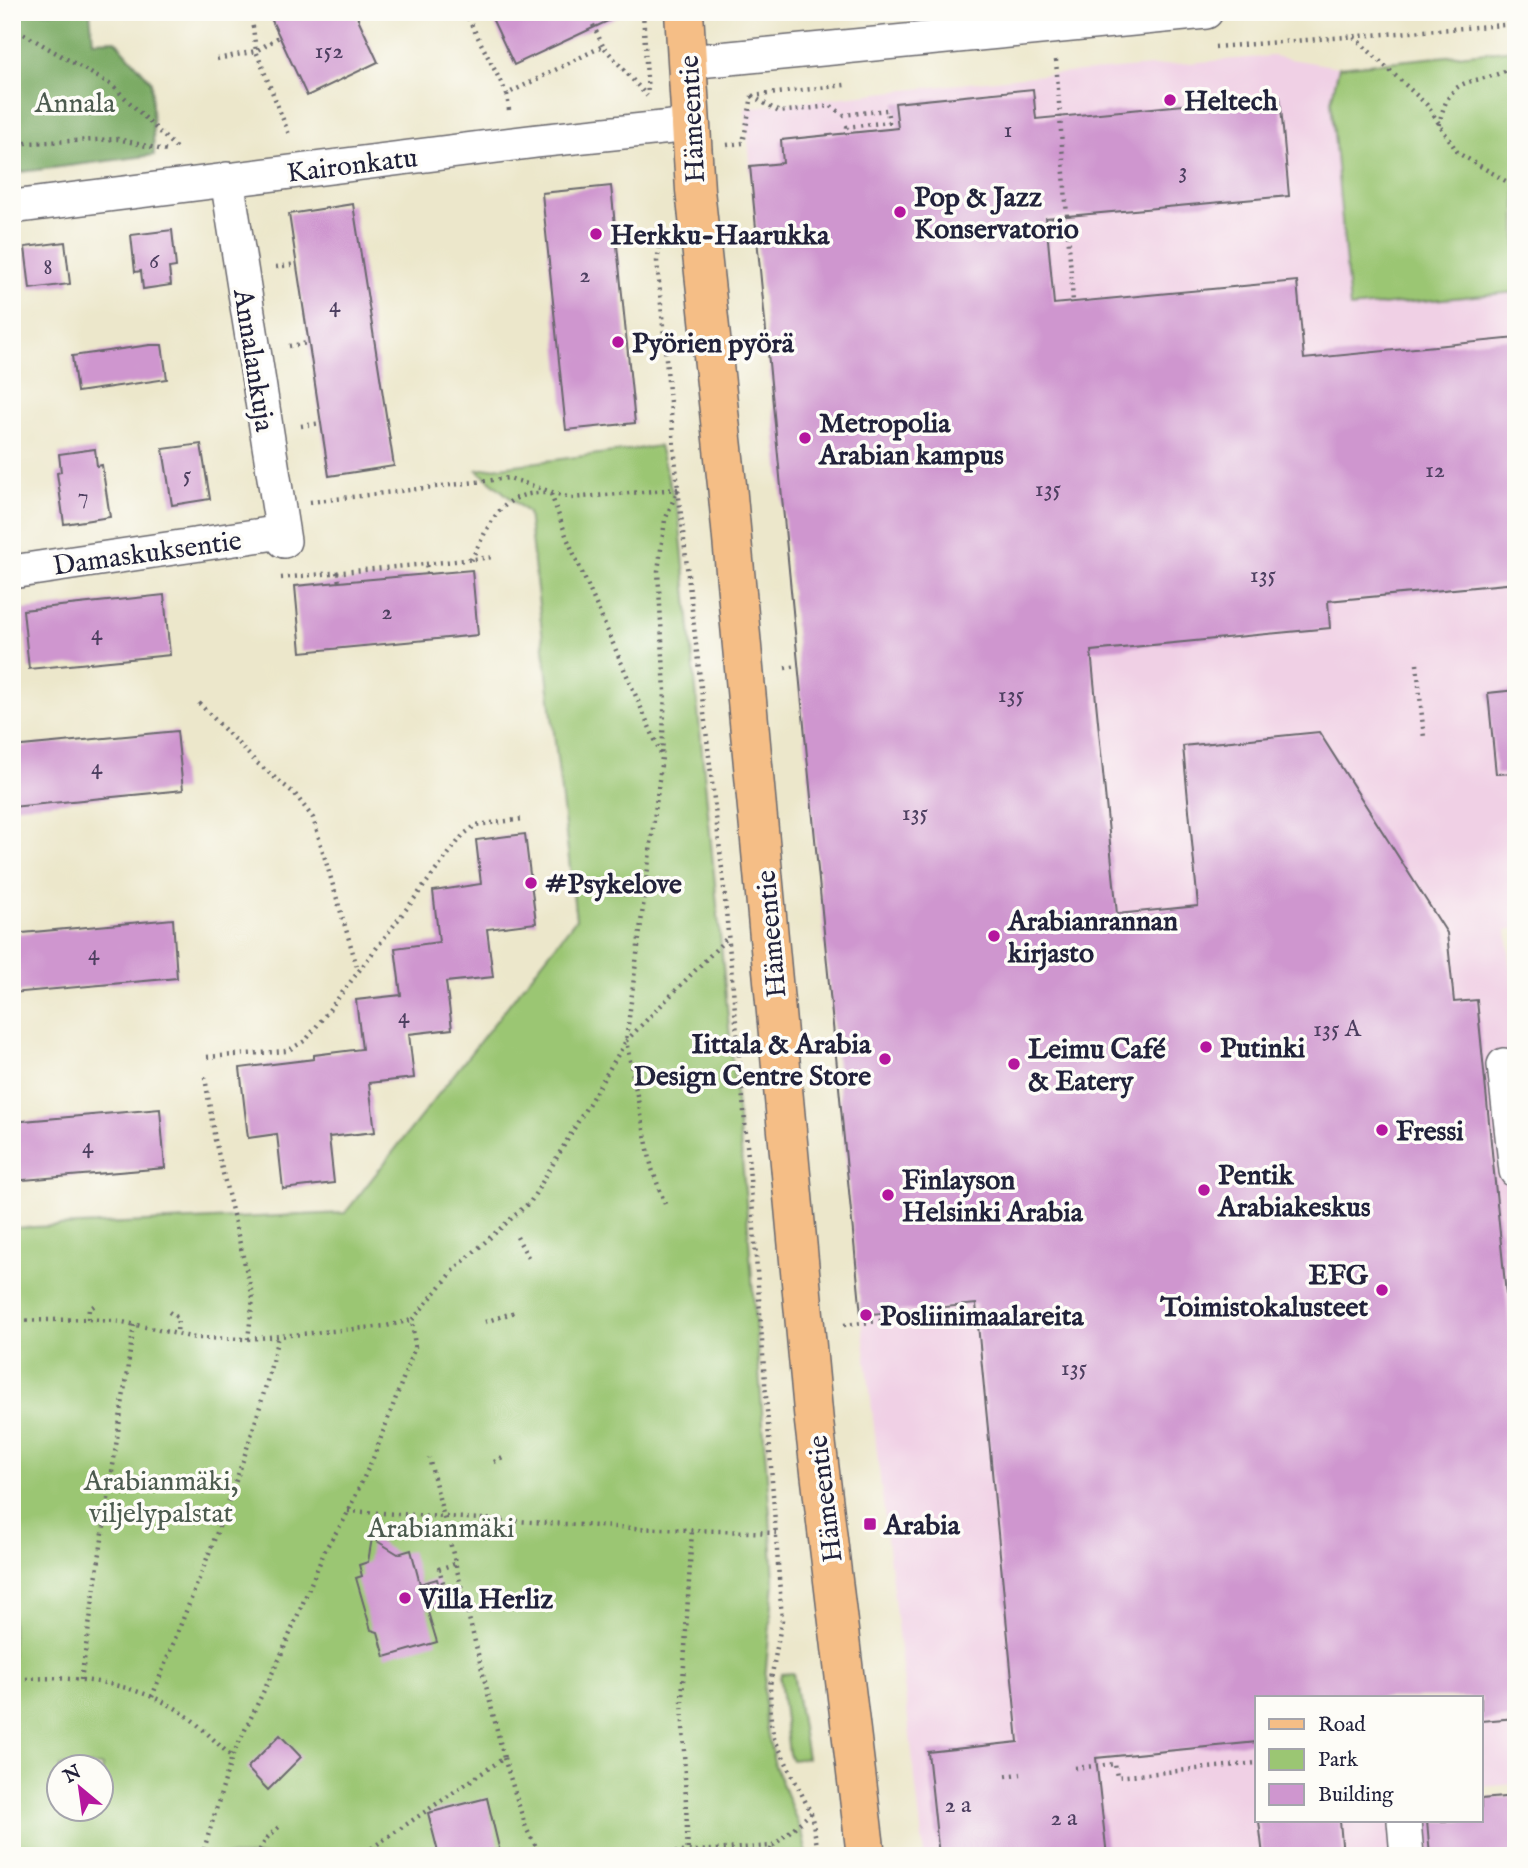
<svg xmlns="http://www.w3.org/2000/svg" width="1528" height="1868" font-family="'IM FELL English',serif">
<style>
.built{fill:#f0d0e5}
.green{fill:#9bc673;stroke:#5e7457;stroke-width:2;fill-rule:evenodd}
.forest{fill:#7cab65;stroke:#4f6650;stroke-width:2}
.building{fill:#cf96cf}
.lines{fill:none;stroke-linecap:round;stroke-linejoin:round}
.minor-casing{stroke:#69676d;stroke-width:36}
.major-casing{stroke:#69676d;stroke-width:41}
.path{stroke:#69676d;stroke-width:4.5;stroke-dasharray:2 5;stroke-linecap:butt}
.minor{stroke:#fff;stroke-width:33}
.major{stroke:#f5be86;stroke-width:38}
.poi-dot{fill:#b5179e;stroke:#fdfcf7;stroke-width:2.5}
.labels{text-anchor:middle;stroke-width:7;stroke-linejoin:round;paint-order:stroke}
.number-label{font-size:24px;fill:#4d3f60}
.poi-label{font-size:28px;font-weight:bold;fill:#22223b;stroke:#fdfcf7;text-anchor:start}
.park-label{font-size:28px;fill:#4c5b4f;stroke:#fdfcf7}
.street-label{font-size:28px;fill:#22223b;stroke:#fdfcf7}
</style>
<rect width="100%" height="100%" fill="#fdfcf7"/>
<filter id="ink" filterUnits="userSpaceOnUse"><feTurbulence type="fractalNoise" baseFrequency=".0143" numOctaves="2"/><feDisplacementMap in="SourceGraphic" scale="14" xChannelSelector="R" yChannelSelector="G"/><feConvolveMatrix kernelMatrix="1 2 1 2 8 2 1 2 1" color-interpolation-filters="sRGB"/></filter>
<filter id="wash" filterUnits="userSpaceOnUse"><feTurbulence type="fractalNoise" baseFrequency=".00686" numOctaves="4" result="noise"/><feDisplacementMap in="SourceGraphic" scale="28" xChannelSelector="R" yChannelSelector="G"/><feGaussianBlur stdDeviation="1.57" result="paint"/><feColorMatrix in="noise" values="0 0 0 0 0 0 0 0 0 0 0 0 0 0 0 0 0 1.4 0 .05"/><feComposite in="paint" operator="in"/></filter>
<g filter="url(#wash)">
<rect width="100%" height="100%" fill="#ece7cb"/>
<path class="built" d="M1272,56L1339,67L1331,102L1350,308L1516,292V928L1507,930L1516,1017V1784L1481,1787V1698H1257V1821H1395L1398,1856H924L861,1315L745,108L1031,76Z"/>
<g class="green">
<path d="M1516,49V292L1350,308L1331,101L1339,67Z"/>
<path d="M659,446L679,516L746,1201L770,1515L774,1582L764,1690L766,1727L775,1766L804,1839L806,1856H12V1228L345,1213L576,919L528,513L477,470ZM60,1766H102V1808H60Z"/>
<path d="M793,1673L807,1758L792,1760L789,1754L780,1679L781,1674Z"/>
</g>
<path class="forest" d="M12,12H90L93,41L115,40L151,81L154,155L12,173Z"/>
<g id="blocks">
<g class="building">
<path d="M268,12H355L378,62L307,96Z"/>
<path d="M489,12H627L514,65Z"/>
<path d="M1033,89L1036,119L1280,96L1289,196L1046,218L1054,304L1297,281L1304,359L1516,338V583L1328,601L1330,628L1091,651L1117,914L1198,906L1183,746L1319,732L1447,933L1454,1002L1477,1000L1516,1396V1718L1481,1721V1698H1257V1742L1096,1758L1107,1856H939L928,1752L1018,1742L976,1304L861,1315L750,166L783,163L781,140L898,128L895,103Z"/>
<path d="M611,186L635,423L566,430L542,193Z"/>
<path d="M353,204L394,466L329,476L289,214Z"/>
<path d="M172,230L176,267L169,268L171,285L143,289L141,271L135,272L131,235Z"/>
<path d="M65,242L70,284L30,289L25,247Z"/>
<path d="M150,345H162L167,379L77,392L72,356Z"/>
<path d="M201,444L210,499L172,505L163,449Z"/>
<path d="M95,449L97,466L102,465L110,517L64,524L57,473L61,472L59,454Z"/>
<path d="M472,570L478,635L301,652L295,586Z"/>
<path d="M164,595L170,655L29,669L23,610Z"/>
<path d="M1516,690V773L1496,774L1488,693Z"/>
<path d="M177,731L183,790L12,807V747Z"/>
<path d="M525,834L536,923L487,929L493,977L446,982L452,1029L409,1034L414,1078L369,1083L375,1132L329,1137L334,1183L283,1189L277,1134L248,1138L240,1068L314,1059V1055L362,1049L356,1000L401,995L395,948L439,942L433,891L481,884L476,840Z"/>
<path d="M173,919L177,978L12,993V934Z"/>
<path d="M160,1109L165,1168L12,1181V1122Z"/>
<path d="M372,1538L398,1554L411,1550L420,1584L437,1579L444,1604L427,1609L437,1642L385,1657L378,1632L371,1630L356,1578L362,1576L359,1565L368,1562Z"/>
<path d="M280,1735L301,1757L268,1790L247,1768Z"/>
<path d="M1516,1796V1856H1430L1427,1821H1481V1799Z"/>
<path d="M487,1798L501,1856H439L428,1813Z"/>
<path d="M1259,1821H1340L1343,1856H1263Z"/>
</g>
</g>
</g>
<g filter="url(#ink)">
<use href="#blocks" fill-opacity="0" stroke="#69676d" stroke-width="2"/>
<g class="lines">
<g class="minor-casing">
<g id="minor">
<path d="M688,62L1206,12"/>
<path d="M227,179L284,541"/>
<path d="M12,207L537,141L691,125"/>
<path d="M12,572L282,532"/>
<path d="M1504,1065L1516,1171"/>
<path d="M1404,1821L1407,1856"/>
</g>
</g>
<g class="major-casing">
<path id="major" d="M684,12L695,190L727,485L814,1422L866,1856"/>
</g>
<g class="path">
<path d="M251,12L256,51L279,37"/>
<path d="M465,12L507,94"/>
<path d="M587,12L603,46"/>
<path d="M643,12L648,95"/>
<path d="M12,27L113,86L179,151"/>
<path d="M1354,37L1427,105L1458,153L1516,187"/>
<path d="M1215,47L1516,24"/>
<path d="M217,59L256,51L290,137"/>
<path d="M1056,60L1073,302"/>
<path d="M752,96L845,85"/>
<path d="M752,96L779,112L831,106L844,115L887,110L889,122L847,127L846,134"/>
<path d="M509,110L507,94L603,46L647,96"/>
<path d="M1439,125C1451,65 1479,91 1516,64"/>
<path d="M727,145L743,143L752,96"/>
<path d="M12,147L26,143L118,139L167,151"/>
<path d="M661,240L657,261L678,489L723,877L752,1201L782,1620L770,1685L771,1724L774,1738L811,1813L819,1856"/>
<path d="M276,267L296,264"/>
<path d="M289,346L308,343"/>
<path d="M301,426L321,423"/>
<path d="M551,494L567,538L662,756"/>
<path d="M310,502L509,478L570,498L678,489"/>
<path d="M471,560C490,524 500,491 546,493"/>
<path d="M426,564L494,557"/>
<path d="M337,572L339,582"/>
<path d="M281,578L426,564L428,574"/>
<path d="M1417,664L1424,738"/>
<path d="M785,668L798,666"/>
<path d="M199,703L257,763L295,794L313,818L358,970"/>
<path d="M207,1057L287,1051L306,1040L463,835L476,825L523,819"/>
<path d="M205,1077L215,1140L253,1298L248,1339"/>
<path d="M665,1204L652,1169L626,1041L727,938"/>
<path d="M517,1237L529,1259"/>
<path d="M169,1312L178,1318L177,1334"/>
<path d="M88,1319L89,1309L97,1304"/>
<path d="M12,1321L88,1319L123,1322L195,1338L248,1339L386,1326L412,1320"/>
<path d="M485,1322L518,1311"/>
<path d="M844,1325L959,1312V1306"/>
<path d="M494,1462L505,1457"/>
<path d="M348,1511L632,1528L776,1533"/>
<path d="M454,1564L439,1569L452,1612L465,1608"/>
<path d="M12,1680C67,1675 126,1680 175,1708C196,1720 214,1741 232,1757"/>
<path d="M81,1680L134,1325"/>
<path d="M152,1697C198,1579 251,1460 278,1336"/>
<path d="M504,1758L526,1828L541,1856"/>
<path d="M1075,1768L1115,1764L1117,1777L1257,1763"/>
<path d="M1006,1776L1021,1774"/>
<path d="M202,1856L232,1757L281,1655L326,1548L344,1520L374,1456L415,1347L412,1320L456,1268L531,1201L626,1041L662,757L665,691L658,571L665,520L678,489"/>
<path d="M256,1856L267,1838L282,1824"/>
<path d="M360,1856L504,1758L429,1458"/>
<path d="M619,1856L773,1846L811,1813"/>
<path d="M688,1856L682,1699L692,1530"/>
<path d="M767,1856L773,1846"/>
</g>
<use href="#minor" class="minor"/>
<use href="#major" class="major"/>
</g>
</g>
<g class="poi-dot">
<circle cx="1170" cy="100" r="7"/>
<circle cx="900" cy="212" r="7"/>
<circle cx="596" cy="234" r="7"/>
<circle cx="618" cy="342" r="7"/>
<circle cx="805" cy="438" r="7"/>
<circle cx="531" cy="883" r="7"/>
<circle cx="994" cy="936" r="7"/>
<circle cx="1206" cy="1047" r="7"/>
<circle cx="885" cy="1059" r="7"/>
<circle cx="1014" cy="1064" r="7"/>
<circle cx="1382" cy="1130" r="7"/>
<circle cx="1204" cy="1190" r="7"/>
<circle cx="888" cy="1195" r="7"/>
<circle cx="1382" cy="1290" r="7"/>
<circle cx="866" cy="1315" r="7"/>
<rect x="863" y="1517" width="14" height="14" rx="3.5"/>
<circle cx="405" cy="1598" r="7"/>
</g>
<g class="labels">
<g class="number-label">
<text x="329" y="58">152</text>
<text x="1008" y="137">1</text>
<text x="1183" y="178">3</text>
<text x="154" y="268">6</text>
<text x="48" y="274">8</text>
<text x="585" y="282">2</text>
<text x="335" y="312">4</text>
<text x="1435" y="477">12</text>
<text x="187" y="482">5</text>
<text x="1048" y="496">135</text>
<text x="83" y="503">7</text>
<text x="1263" y="582">135</text>
<text x="387" y="619">2</text>
<text x="97" y="640">4</text>
<text x="1011" y="702">135</text>
<text x="97" y="774">4</text>
<text x="915" y="820">135</text>
<text x="94" y="960">4</text>
<text x="404" y="1023">4</text>
<text x="1337" y="1036">135 A</text>
<text x="88" y="1153">4</text>
<text x="1074" y="1375">135</text>
<text x="958" y="1812">2 a</text>
<text x="1064" y="1825">2 a</text>
</g>
<g class="poi-label">
<text x="1184" y="110">Heltech</text>
<text x="914" y="206">Pop &amp; Jazz<tspan x="914" dy="32">Konservatorio</tspan></text>
<text x="610" y="244">Herkku-Haarukka</text>
<text x="632" y="352">Pyörien pyörä</text>
<text x="819" y="432">Metropolia<tspan x="819" dy="32">Arabian kampus</tspan></text>
<text x="545" y="893">#Psykelove</text>
<text x="1008" y="930">Arabianrannan<tspan x="1008" dy="32">kirjasto</tspan></text>
<text x="871" y="1053" text-anchor="end">Iittala &amp; Arabia<tspan x="871" dy="32">Design Centre Store</tspan></text>
<text x="1220" y="1057">Putinki</text>
<text x="1028" y="1058">Leimu Café<tspan x="1028" dy="32">&amp; Eatery</tspan></text>
<text x="1396" y="1140">Fressi</text>
<text x="1218" y="1184">Pentik<tspan x="1218" dy="32">Arabiakeskus</tspan></text>
<text x="902" y="1189">Finlayson<tspan x="902" dy="32">Helsinki Arabia</tspan></text>
<text x="1368" y="1284" text-anchor="end">EFG<tspan x="1368" dy="32">Toimistokalusteet</tspan></text>
<text x="880" y="1325">Posliinimaalareita</text>
<text x="884" y="1534">Arabia</text>
<text x="419" y="1608">Villa Herliz</text>
</g>
<g class="park-label">
<text x="75" y="112">Annala</text>
<text x="161" y="1490">Arabianmäki,<tspan x="161" dy="32">viljelypalstat</tspan></text>
<text x="441" y="1537">Arabianmäki</text>
</g>
<g class="street-label">
<text transform="translate(691 119) rotate(-93)" y="10">Hämeentie</text>
<text transform="translate(352 164) rotate(-7)" y="10">Kaironkatu</text>
<text transform="translate(255 360) rotate(81)" y="10">Annalankuja</text>
<text transform="translate(147 552) rotate(-8)" y="10">Damaskuksentie</text>
<text transform="translate(770 934) rotate(-95)" y="10">Hämeentie</text>
<text transform="translate(824 1499) rotate(-97)" y="10">Hämeentie</text>
</g>
</g>
<rect width="1528" height="1868" fill="none" stroke="#fdfcf7" stroke-width="42"/>
<rect x="1255" y="1696" width="228" height="126" fill="#fdfcf7" stroke="#a5a5ac" stroke-width="2"/>
<rect x="1269" y="1719" width="35" height="10" fill="#f5be86" stroke="#a5a5ac" stroke-width="2"/>
<text x="1318" y="1731" font-size="21" fill="#22223b">Road</text>
<rect x="1269" y="1749" width="35" height="21" fill="#9bc673" stroke="#a5a5ac" stroke-width="2"/>
<text x="1318" y="1766" font-size="21" fill="#22223b">Park</text>
<rect x="1269" y="1784" width="35" height="21" fill="#cf96cf" stroke="#a5a5ac" stroke-width="2"/>
<text x="1318" y="1801" font-size="21" fill="#22223b">Building</text>
<g transform="translate(80 1788) rotate(331)"><circle r="33" fill="#fdfcf7" stroke="#a5a5ac" stroke-width="2"/>
<path d="M0-5L12 26L0 18L-12 26Z" fill="#b5179e"/>
<text y="-10" font-size="19" font-weight="bold" text-anchor="middle" fill="#22223b">N</text>
</g>
</svg>
